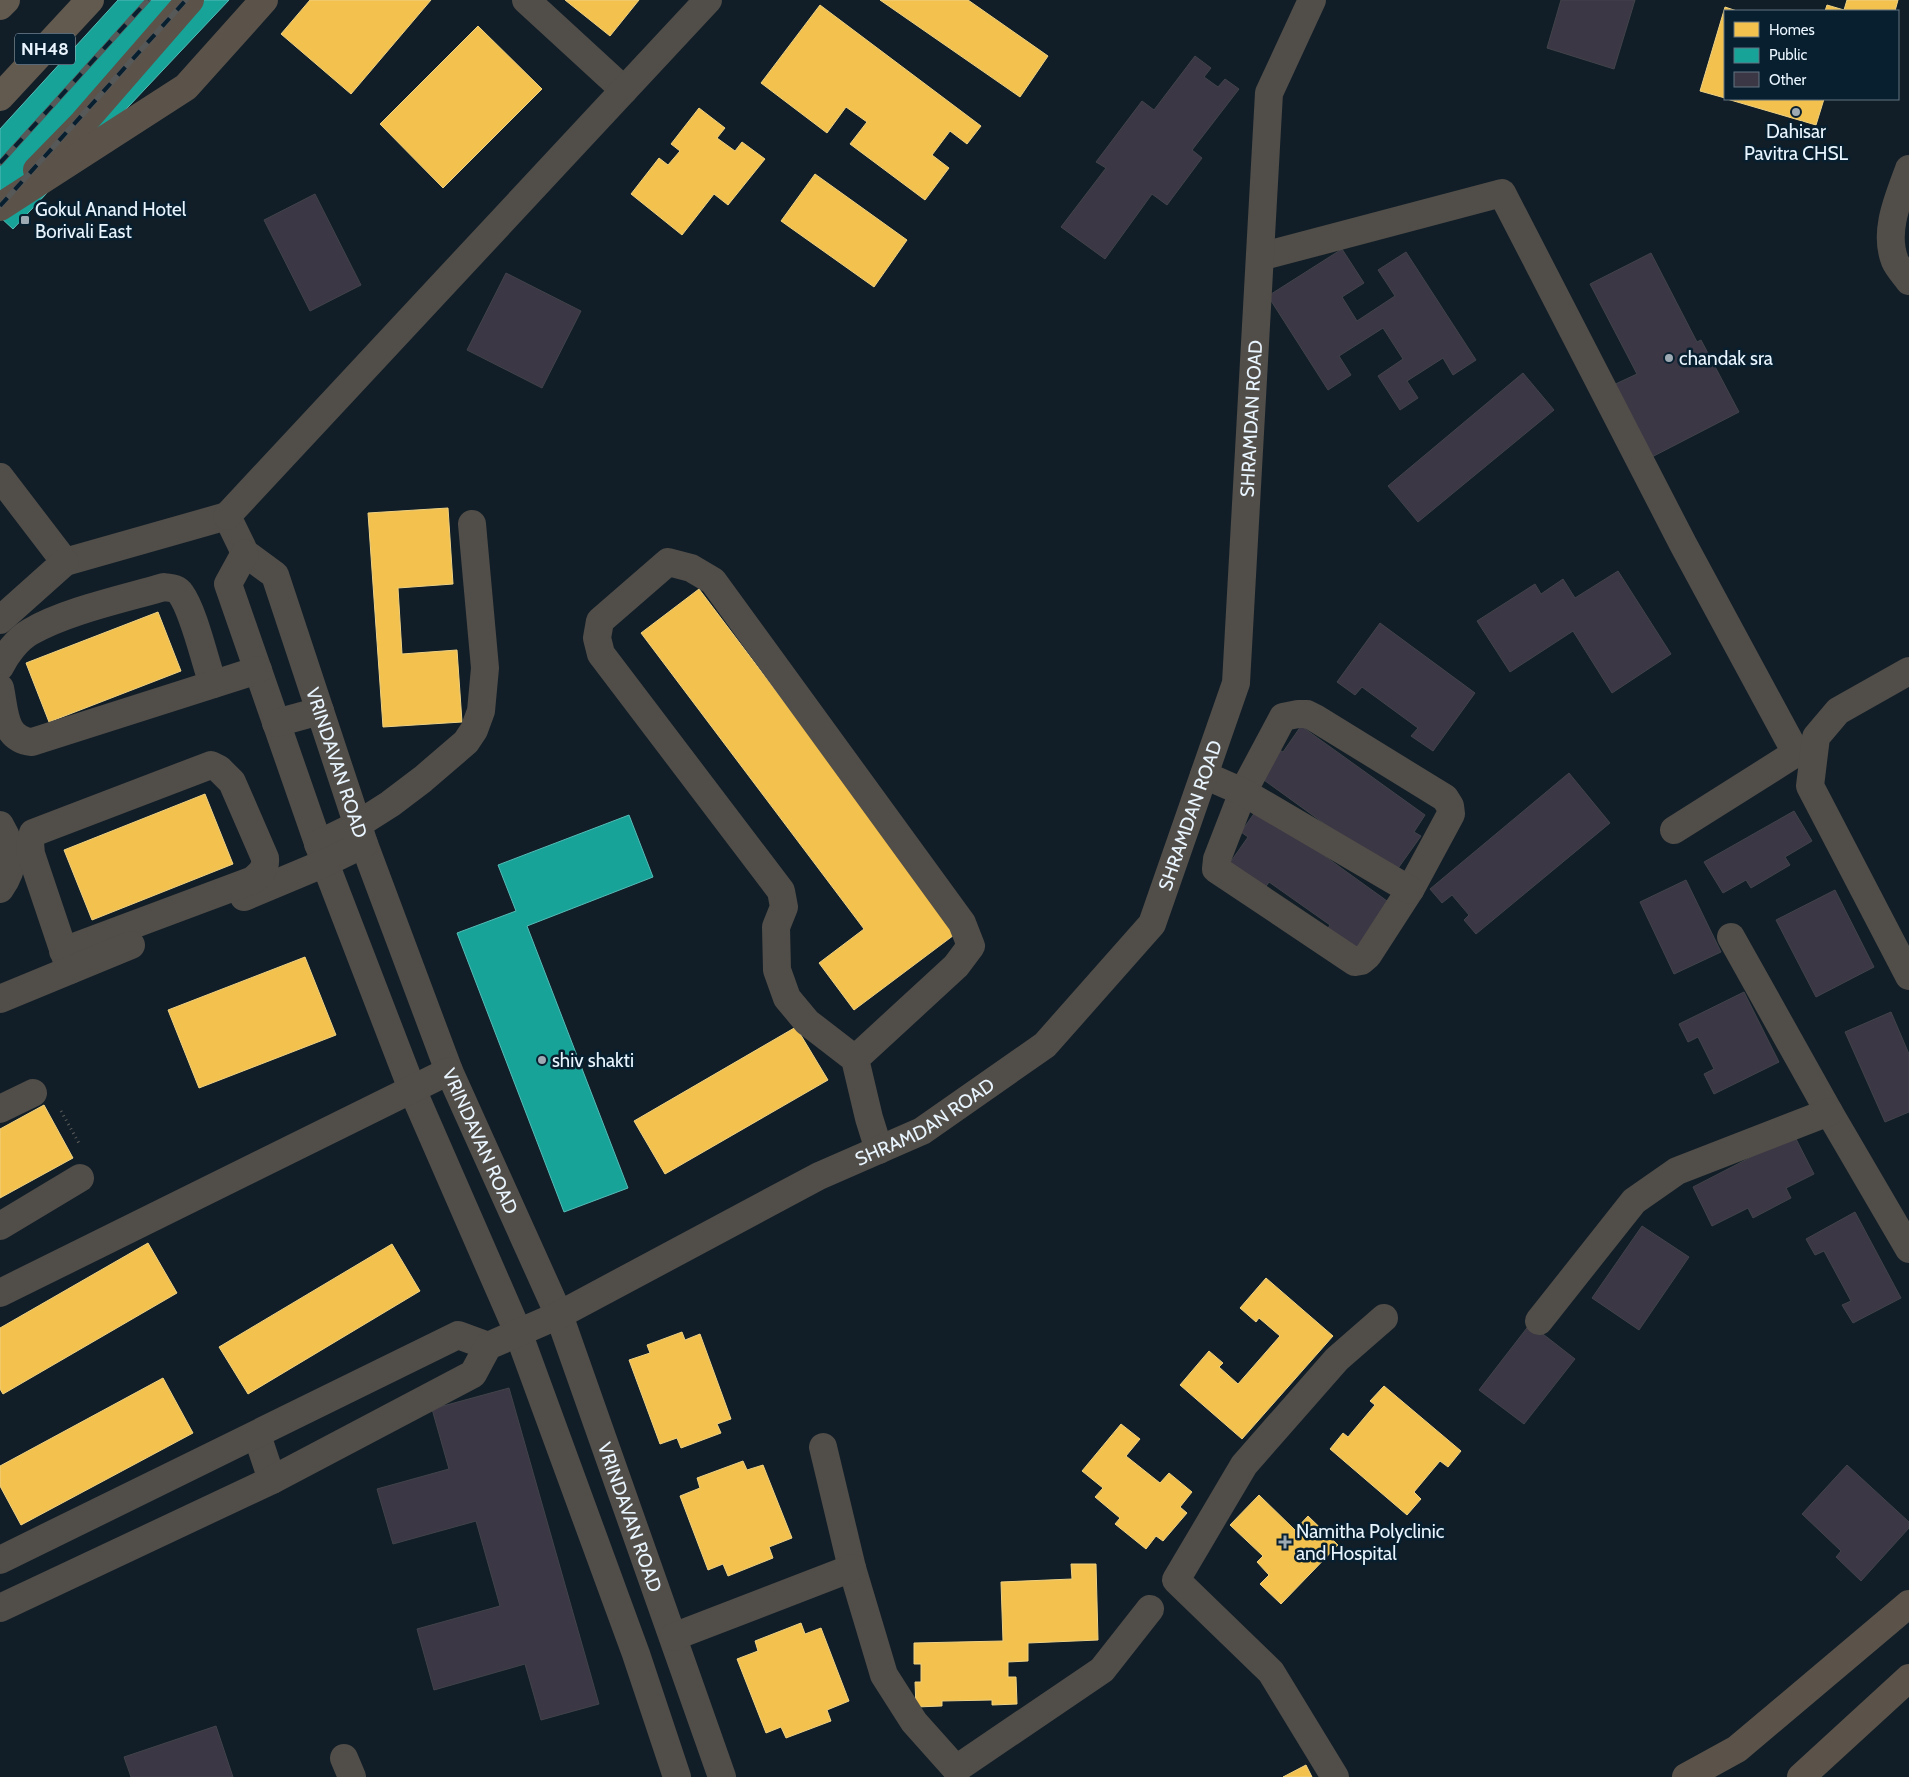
<svg xmlns="http://www.w3.org/2000/svg" width="1909" height="1777" font-family="Cabin,sans-serif">
<style>
.homes{fill:#f2c14e;stroke:#efd183}
.public{fill:#17a398;stroke:#56bcb7}
.building{fill:#3b3744;stroke:#42434a}
.lines{fill:none;stroke-linecap:round;stroke-linejoin:round}
.path{stroke:#5d5c5b;stroke-width:3;stroke-dasharray:1 4;stroke-linecap:butt}
.minor{stroke:#514d49;stroke-width:28}
.major{stroke:#5b534a;stroke-width:28}
.highway{stroke:#62594f;stroke-width:28}
.rail-casing{stroke:#575858;stroke-width:5.5}
.rail{stroke:#081f30;stroke-width:4;stroke-dasharray:11;stroke-linecap:butt}
.poi-dot{fill:#9daab3;stroke:#081f30;stroke-width:2}
.labels{text-anchor:middle;stroke-width:5;stroke-linejoin:round;paint-order:stroke}
.shield{fill:#081f30;stroke:#a6b5c0;stroke-width:1}
.shield-label{font-size:18px;font-weight:bold;fill:#e9f5fe}
.poi-label{font-size:19px;fill:#e9f5fe;stroke:#081f30;text-anchor:start}
.street-label{font-size:19px;fill:#e9f5fe;stroke:#081f30}
</style>
<rect width="100%" height="100%" fill="#111e27"/>
<g class="homes">
<path d="M310,0H431L351,94L281,34Z"/>
<path d="M565,0H639L610,36Z"/>
<path d="M880,0H968L1048,56L1020,97Z"/>
<path d="M1847,0H1898L1895,11H1825L1827,5L1844,10Z"/>
<path d="M820,5L981,126L967,144L950,131L932,155L949,168L925,200L850,144L867,122L846,107L827,133L761,83Z"/>
<path d="M1725,7L1737,11H1725V98L1700,91Z"/>
<path d="M478,26L542,89L443,188L380,124Z"/>
<path d="M1727,99H1824L1816,125Z"/>
<path d="M699,108L725,128L717,138L735,151L742,142L765,159L728,205L714,194L682,235L631,194L659,158L668,165L680,151L671,144Z"/>
<path d="M815,174L907,240L874,287L781,221Z"/>
<path d="M448,508L453,584L398,588L402,654L457,650L462,722L383,727L368,513Z"/>
<path d="M699,589L958,932L854,1010L819,963L864,929L641,633Z"/>
<path d="M158,612L181,671L49,722L26,663Z"/>
<path d="M205,794L233,864L92,920L64,850Z"/>
<path d="M305,957L336,1035L199,1088L168,1010Z"/>
<path d="M796,1027L828,1080L665,1174L634,1121Z"/>
<path d="M44,1105L73,1158L0,1198V1129Z"/>
<path d="M148,1243L177,1293L3,1394L0,1389V1328Z"/>
<path d="M392,1244L420,1291L248,1394L219,1347Z"/>
<path d="M1266,1278L1333,1336L1242,1439L1180,1385L1209,1351L1223,1363L1219,1367L1238,1384L1280,1336L1259,1318L1256,1322L1240,1308Z"/>
<path d="M682,1332L685,1340L700,1334L731,1419L717,1424L721,1433L681,1448L677,1438L660,1444L629,1360L650,1353L647,1345Z"/>
<path d="M163,1378L193,1433L21,1525L0,1486V1466Z"/>
<path d="M1384,1386L1461,1451L1448,1467L1440,1461L1414,1492L1421,1499L1407,1515L1330,1449L1343,1433L1348,1437L1375,1405L1370,1401Z"/>
<path d="M1121,1424L1140,1439L1126,1456L1160,1483L1169,1473L1192,1492L1180,1507L1187,1513L1163,1541L1156,1536L1146,1549L1115,1524L1120,1518L1095,1497L1103,1488L1082,1471Z"/>
<path d="M743,1461L747,1470L763,1465L792,1538L769,1547L773,1558L728,1576L723,1564L708,1570L680,1496L700,1488L697,1478Z"/>
<path d="M1259,1495L1295,1530L1308,1516L1338,1545L1281,1604L1260,1584L1269,1575L1257,1562L1263,1556L1230,1525Z"/>
<path d="M1071,1564H1096L1098,1640L1028,1643V1661L1008,1662V1677H1016L1017,1704L992,1705V1700L942,1701V1706L916,1707L915,1682H921V1664H914V1643L1003,1641L1001,1582L1072,1579Z"/>
<path d="M801,1623L805,1634L821,1628L849,1701L827,1710L831,1721L786,1738L781,1727L766,1733L737,1659L758,1651L755,1641Z"/>
<path d="M1306,1765L1312,1777H1283Z"/>
</g>
<g class="public">
<path d="M118,0H229L13,229L0,217V129Z"/>
<path d="M629,815L653,877L527,926L628,1188L564,1212L457,933L516,911L498,865Z"/>
</g>
<g class="building">
<path d="M1561,0H1635L1614,69L1547,48Z"/>
<path d="M1195,56L1211,68L1204,77L1218,87L1225,79L1239,89L1192,150L1202,158L1167,205L1152,194L1105,259L1061,227L1106,168L1096,162L1142,101L1154,110Z"/>
<path d="M315,194L361,285L310,311L264,220Z"/>
<path d="M1342,249L1364,283L1342,297L1357,321L1395,296L1378,270L1406,252L1476,360L1453,375L1443,358L1407,381L1418,398L1400,410L1378,376L1403,359L1383,328L1339,356L1351,375L1328,390L1268,296Z"/>
<path d="M1651,253L1697,342L1701,340L1739,412L1646,460L1607,388L1637,374L1590,284Z"/>
<path d="M506,273L581,311L542,388L467,350Z"/>
<path d="M1523,373L1554,410L1418,522L1388,486Z"/>
<path d="M1618,571L1671,654L1612,693L1573,631L1510,672L1477,621L1535,584L1541,594L1563,579L1575,598Z"/>
<path d="M1380,623L1475,693L1433,751L1411,736L1418,728L1362,687L1355,695L1337,682Z"/>
<path d="M1301,726L1425,815L1414,832L1421,836L1394,874L1257,775L1276,748L1283,752Z"/>
<path d="M1569,773L1610,823L1476,934L1464,920L1469,915L1452,895L1442,903L1430,889Z"/>
<path d="M1258,808L1394,906L1355,959L1323,936L1330,925L1269,882L1262,892L1227,867L1248,837L1241,832Z"/>
<path d="M1794,811L1812,841L1785,857L1790,865L1751,888L1746,880L1723,893L1704,862Z"/>
<path d="M1686,880L1721,952L1674,974L1640,902Z"/>
<path d="M1835,890L1874,967L1816,997L1776,920Z"/>
<path d="M1744,992L1779,1062L1714,1094L1704,1074L1714,1069L1698,1037L1688,1042L1679,1024Z"/>
<path d="M1891,1012L1909,1054V1112L1885,1122L1845,1032Z"/>
<path d="M1794,1135L1814,1174L1786,1188L1791,1198L1753,1218L1748,1208L1712,1226L1693,1187Z"/>
<path d="M1855,1212L1901,1298L1853,1323L1842,1305L1851,1301L1824,1251L1815,1255L1806,1239Z"/>
<path d="M1642,1226L1689,1257L1639,1330L1592,1298Z"/>
<path d="M1530,1324L1575,1359L1524,1424L1479,1390Z"/>
<path d="M509,1388L599,1704L541,1720L525,1664L434,1690L417,1629L500,1606L476,1521L393,1544L377,1489L449,1469L432,1409Z"/>
<path d="M1847,1465L1909,1522V1528L1861,1581L1836,1557L1841,1551L1802,1514Z"/>
<path d="M216,1726L233,1777H131L124,1757Z"/>
</g>
<g class="lines">
<path class="path" d="M61,1111L80,1145"/>
<g class="minor">
<path d="M526,0L624,90"/>
<path d="M1909,169C1899,197 1883,231 1895,261C1898,268 1905,275 1909,281"/>
<path d="M1260,257L1502,193L1683,544L1796,753L1674,830"/>
<path d="M0,477L65,562L227,516"/>
<path id="s1" d="M227,516L245,553L275,575L364,844L449,1071L559,1315L722,1777"/>
<path d="M227,516L708,0"/>
<path d="M245,553L228,584L325,863L412,1089L518,1332L636,1654L677,1777"/>
<path d="M0,620L65,562"/>
<path d="M0,667C6,654 18,639 30,632C66,611 123,599 164,587C171,588 177,588 181,594C194,612 205,662 213,684"/>
<path d="M1909,671L1838,711L1816,737L1810,786L1909,976"/>
<path d="M0,688C5,711 3,739 32,742L258,670"/>
<path d="M1298,714H1307L1315,718L1445,798L1450,806L1451,814L1410,890L1368,955L1361,961L1355,962L1216,869L1217,859L1243,792L1283,717Z"/>
<path d="M276,723L320,711"/>
<path d="M1204,775L1243,792L1410,890"/>
<path d="M0,825C14,849 17,865 0,889"/>
<path d="M318,844L357,825L390,804L423,779L466,742L474,730L481,711L485,668L472,524"/>
<path d="M244,897L325,863L364,844"/>
<path d="M1731,937L1829,1112L1909,1249"/>
<path d="M63,951L253,880C261,873 266,869 265,858L232,782L219,769L211,765L33,833L30,843L31,854L67,961L70,970"/>
<path d="M0,999L131,945"/>
<path d="M855,1059L807,1022L787,998L777,970L776,927L784,907L781,891L601,654L597,638L600,621L668,562L691,568L713,581L962,923L971,946L956,966L855,1059L869,1118L879,1150"/>
<path d="M0,1109L33,1093"/>
<path d="M0,1226L80,1178"/>
<path d="M0,1293L449,1071"/>
<path d="M1539,1321L1634,1201L1677,1171L1829,1112"/>
<path d="M257,1435L272,1480"/>
<path d="M823,1447L852,1568L884,1675L914,1722L956,1769L1102,1670L1150,1609"/>
<path d="M0,1560L458,1335L488,1346"/>
<path id="s2" d="M0,1608L272,1480L473,1374L488,1346L559,1315L819,1176L922,1131L1045,1045L1152,924L1236,683L1269,93L1312,0"/>
<path d="M673,1637L852,1568"/>
<path d="M344,1758L352,1777"/>
<path d="M1335,1777L1271,1672L1176,1580L1244,1465L1337,1359L1384,1318"/>
</g>
<g class="major">
<path d="M37,170L83,123L190,0"/>
<path d="M0,207L186,87L264,0"/>
<path d="M1686,1777L1737,1749L1909,1604"/>
<path d="M1801,1777L1909,1678"/>
</g>
<g class="highway">
<path d="M0,6L6,0"/>
<path d="M0,97L90,0"/>
</g>
<g class="rail-casing">
<g id="rail">
<path d="M0,163L148,0"/>
<path d="M0,206L186,0"/>
</g>
</g>
<use href="#rail" class="rail"/>
</g>
<g class="poi-dot">
<circle cx="1796" cy="112" r="5"/>
<rect x="20" y="215" width="10" height="10" rx="2.5"/>
<circle cx="1669" cy="358" r="5"/>
<circle cx="542" cy="1060" r="5"/>
<path d="M1282.5 1534.5h5v5h5v5h-5v5h-5v-5h-5v-5h5z"/>
</g>
<g class="labels">
<rect class="shield" x="15" y="33.5" width="60" height="31" rx="4"/>
<g class="shield-label">
<text x="45" y="55">NH48</text>
</g>
<g class="poi-label">
<text x="1796" y="138" text-anchor="middle">Dahisar<tspan x="1796" dy="22">Pavitra CHSL</tspan></text>
<text x="35" y="216">Gokul Anand Hotel<tspan x="35" dy="22">Borivali East</tspan></text>
<text x="1679" y="365">chandak sra</text>
<text x="552" y="1067">shiv shakti</text>
<text x="1296" y="1538">Namitha Polyclinic<tspan x="1296" dy="22">and Hospital</tspan></text>
</g>
<g class="street-label">
<text dy="7" stroke="none"><textPath href="#s2" startOffset="1876">SHRAMDAN ROAD</textPath></text>
<text dy="7" stroke="none"><textPath href="#s1" startOffset="276">VRINDAVAN ROAD</textPath></text>
<text dy="7" stroke="none"><textPath href="#s2" startOffset="1471">SHRAMDAN ROAD</textPath></text>
<text dy="7" stroke="none"><textPath href="#s2" startOffset="1051">SHRAMDAN ROAD</textPath></text>
<text dy="7" stroke="none"><textPath href="#s1" startOffset="681">VRINDAVAN ROAD</textPath></text>
<text dy="7" stroke="none"><textPath href="#s1" startOffset="1086">VRINDAVAN ROAD</textPath></text>
</g>
</g>
<rect x="1724" y="10" width="175" height="90" fill="#081f30" stroke="#627582"/>
<rect x="1734" y="22" width="25" height="15" fill="#f2c14e" stroke="#627582"/>
<text x="1769" y="35" font-size="15" fill="#e9f5fe">Homes</text>
<rect x="1734" y="48" width="25" height="15" fill="#17a398" stroke="#627582"/>
<text x="1769" y="60" font-size="15" fill="#e9f5fe">Public</text>
<rect x="1734" y="72" width="25" height="15" fill="#3b3744" stroke="#627582"/>
<text x="1769" y="85" font-size="15" fill="#e9f5fe">Other</text>
</svg>
